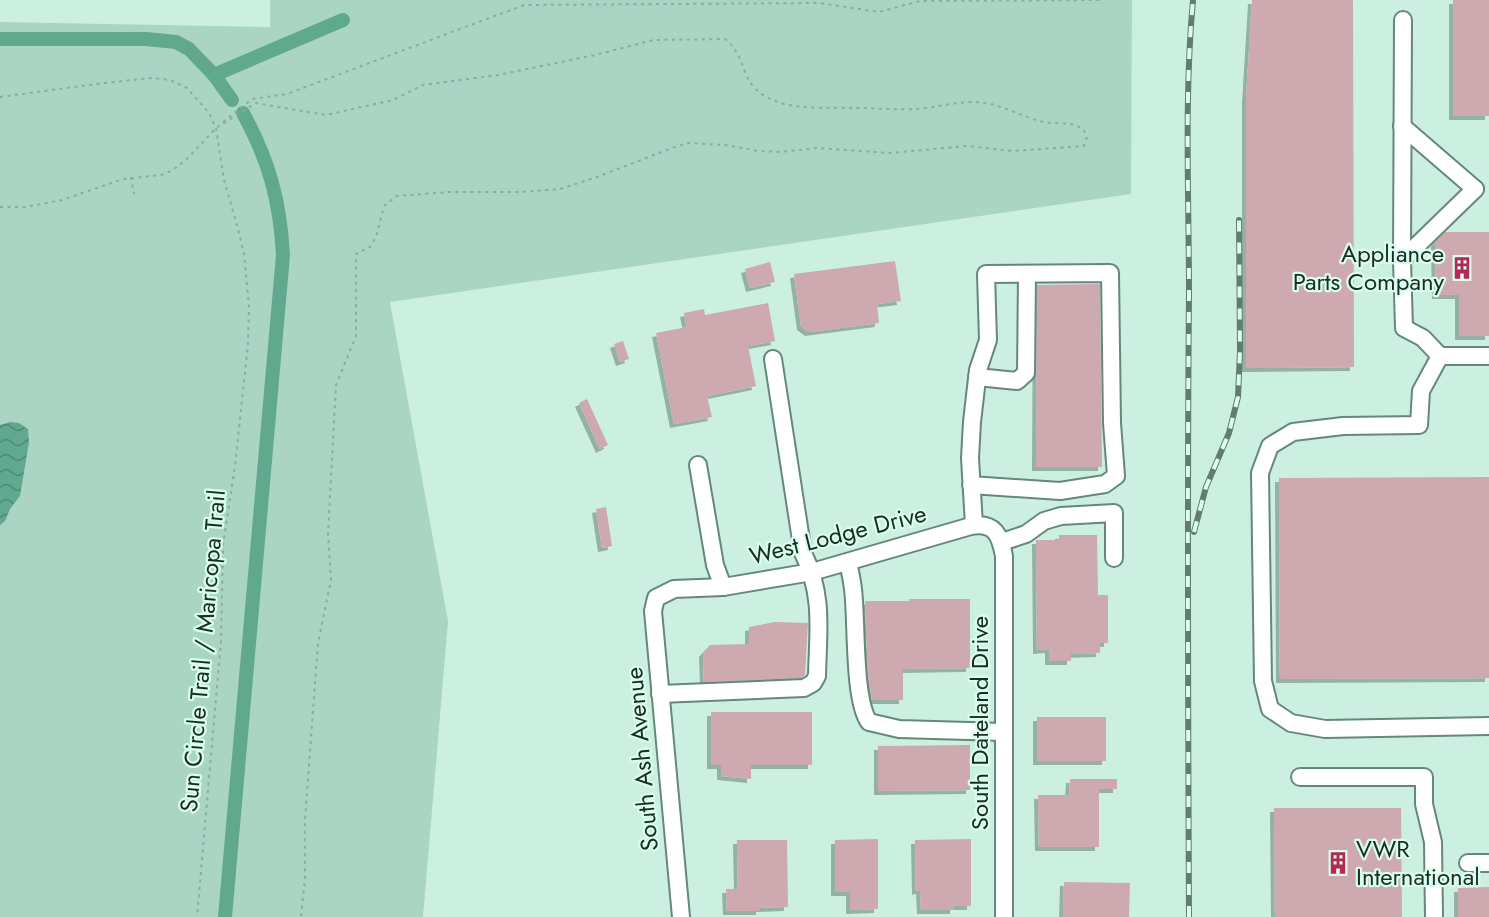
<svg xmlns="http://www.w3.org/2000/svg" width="1489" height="917" font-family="Jost,sans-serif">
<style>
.grass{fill:#aad5c4}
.water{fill:url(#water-waves)}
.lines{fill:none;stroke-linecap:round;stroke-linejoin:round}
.canal{stroke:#60a88e;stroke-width:14}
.building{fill:#cea9af;filter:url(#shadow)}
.minor-casing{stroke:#65887b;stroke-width:20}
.path{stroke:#8daa9e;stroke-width:2;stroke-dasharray:3 4.5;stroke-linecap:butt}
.minor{stroke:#fff;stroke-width:16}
.rail-casing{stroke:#647b71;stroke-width:6}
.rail{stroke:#d8feee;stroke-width:4;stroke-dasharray:11;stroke-linecap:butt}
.labels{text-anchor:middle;stroke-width:4.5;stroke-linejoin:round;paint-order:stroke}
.poi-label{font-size:24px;fill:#1c2a24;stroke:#d8feee;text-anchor:end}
.street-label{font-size:24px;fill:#1c2a24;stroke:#d8feee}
</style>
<defs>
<pattern id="water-waves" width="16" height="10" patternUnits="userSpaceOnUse" patternTransform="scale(1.5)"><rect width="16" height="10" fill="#60a88e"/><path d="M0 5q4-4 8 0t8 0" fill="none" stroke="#4e8974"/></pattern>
<filter id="shadow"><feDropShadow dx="-4" dy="4" stdDeviation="0" flood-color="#0004"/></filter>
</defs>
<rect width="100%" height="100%" fill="#cbf0e1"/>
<path class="grass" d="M270,0H1132L1131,194L390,302L448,621L423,917H0V22L270,27Z"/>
<path class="water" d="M10,422L19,423L28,429L29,442L20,496L10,509L5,521L0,525V425Z"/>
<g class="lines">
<g class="canal">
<path d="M0,39H146L176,42L189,49L214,75L232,100"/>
<path d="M214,75L343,20"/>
<path d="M225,917L283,255C280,200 269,161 243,113"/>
</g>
</g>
<g class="building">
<path d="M1252,0H1353L1354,367L1246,368V99Z"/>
<rect x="1453" y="0" width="36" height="116"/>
<path d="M1445,232H1489V336H1459V295H1436L1435,242Z"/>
<path d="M895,261L901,301L877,304L879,323L809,332L801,326L794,274Z"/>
<path d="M770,262L775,282L750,288L745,269Z"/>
<path d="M1100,284L1102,467H1036L1037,285Z"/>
<path d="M768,303L775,341L748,346L756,386L707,396L712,417L674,424L656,333L687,327L684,313L704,309L705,315Z"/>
<path d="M623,341L629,359L620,362L614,344Z"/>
<path d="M587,399L608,445L600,449L579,403Z"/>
<path d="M1489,477V678L1280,679L1279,478Z"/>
<path d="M606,507L612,546L602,548L596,509Z"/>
<path d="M1059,535H1097L1098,595H1108V643H1100V653L1071,654V661H1049V649L1037,650L1036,540H1059Z"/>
<path d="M909,599H970V668L903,669V700H872L868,674L865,601H909Z"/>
<path d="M775,622L808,623L805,675L801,678L704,682L703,653L710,645L749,644V627Z"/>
<path d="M711,712H812V765H751V779L721,776V765H711Z"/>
<rect x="1037" y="717" width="69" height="44"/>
<path d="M970,745V790L878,791V746Z"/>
<path d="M1070,779H1117V789H1099V847H1039L1038,795H1069Z"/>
<path d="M1274,808H1401L1402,917H1275Z"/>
<path d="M878,839V909L850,910V892H835V840Z"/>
<path d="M971,839V906H954V910H921L920,890L916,891L915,840Z"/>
<path d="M737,840H787L788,907L760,908V911H727L726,889H738Z"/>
<path d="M1064,882L1130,883L1129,917H1063Z"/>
<path d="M1489,887V917H1458V888Z"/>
</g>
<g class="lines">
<g class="minor-casing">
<g id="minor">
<path d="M1402,126L1475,189"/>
<path d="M1475,189L1402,260L1404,328L1423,338L1440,356L1421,391L1419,425L1343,426L1293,432L1270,446L1260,473L1263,681L1270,709L1291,723L1325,729L1489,726"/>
<path d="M1402,260L1403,20"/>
<path d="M1440,356H1489"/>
<path d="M977,377L1017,381L1026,373L1027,274"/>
<path d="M698,465L715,565L723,587"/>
<path d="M971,485L1060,491L1105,484L1116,476L1112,423L1110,273L986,274L988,340L978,370L972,422L970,458L974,525"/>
<path d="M1002,542L1026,534L1044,521L1061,516L1114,513V558"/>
<path d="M848,562C850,571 852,580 853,589C857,621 853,699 869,722L899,729L1003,732"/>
<path d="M660,694L804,688L813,683L817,676C818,631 824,595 803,553L773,359"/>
<path d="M1300,777H1424V804L1433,842L1434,917"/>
<path d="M1468,863H1489"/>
<path d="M681,917L653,611L656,598L674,589L723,587L812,572L971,526C995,522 1000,535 1004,556V917"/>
</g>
</g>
<g class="path">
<path d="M0,97L104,83L152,78L170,80L187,88L209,113L216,128L224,180L237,225L244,254L249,306L248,344L235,466L223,545L221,641L197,917"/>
<path d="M223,122L252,99L287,94L524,5L819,3L879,12L920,1L1102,0"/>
<path d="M131,177L134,194"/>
<path d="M0,207H25L62,200L123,179L161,175L171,171L185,161L216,128L256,103L326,115L393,100L423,85L498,75L595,55L653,40L725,39C750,58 736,88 778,102C800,110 832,107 855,108C875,108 895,110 915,109C934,108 954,102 974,102C999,102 1020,117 1044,122C1060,125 1081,119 1087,137L1084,146L1012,151L967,146L890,153L817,148L780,152L759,151L725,145L689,143L672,148L597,177L560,189L520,192H449L397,196L384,206L376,237L370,247L356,254V336L336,385L328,533L331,580L318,643L305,819V878L301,917"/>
</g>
<use href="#minor" class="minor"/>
<g class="rail-casing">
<g id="rail">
<path d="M1194,532L1206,487L1229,433L1238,397L1240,351L1239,220"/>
<path d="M1189,917C1188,710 1187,502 1189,295C1189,196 1184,98 1193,0"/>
</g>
</g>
<use href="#rail" class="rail"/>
</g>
<defs>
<g id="building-bare" transform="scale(1.8)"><path d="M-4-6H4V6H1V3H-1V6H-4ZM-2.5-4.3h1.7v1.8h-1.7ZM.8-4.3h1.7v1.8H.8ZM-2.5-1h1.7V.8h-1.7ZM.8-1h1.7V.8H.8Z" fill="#b62656" stroke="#d8feee" stroke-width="2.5" paint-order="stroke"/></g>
</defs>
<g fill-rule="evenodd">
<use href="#building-bare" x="1462" y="268"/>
<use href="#building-bare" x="1338" y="863"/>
</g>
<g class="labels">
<g class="poi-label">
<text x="1444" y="262">Appliance<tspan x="1444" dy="28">Parts Company</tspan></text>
<text x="1356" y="857" text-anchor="start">VWR<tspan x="1356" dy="28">International</tspan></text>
</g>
<g class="street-label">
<text transform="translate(838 535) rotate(-14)" y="8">West Lodge Drive</text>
<text transform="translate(203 651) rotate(-85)" y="8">Sun Circle Trail / Maricopa Trail</text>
<text transform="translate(980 723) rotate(-90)" y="8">South Dateland Drive</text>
<text transform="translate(642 759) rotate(-95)" y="8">South Ash Avenue</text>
</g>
</g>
</svg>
